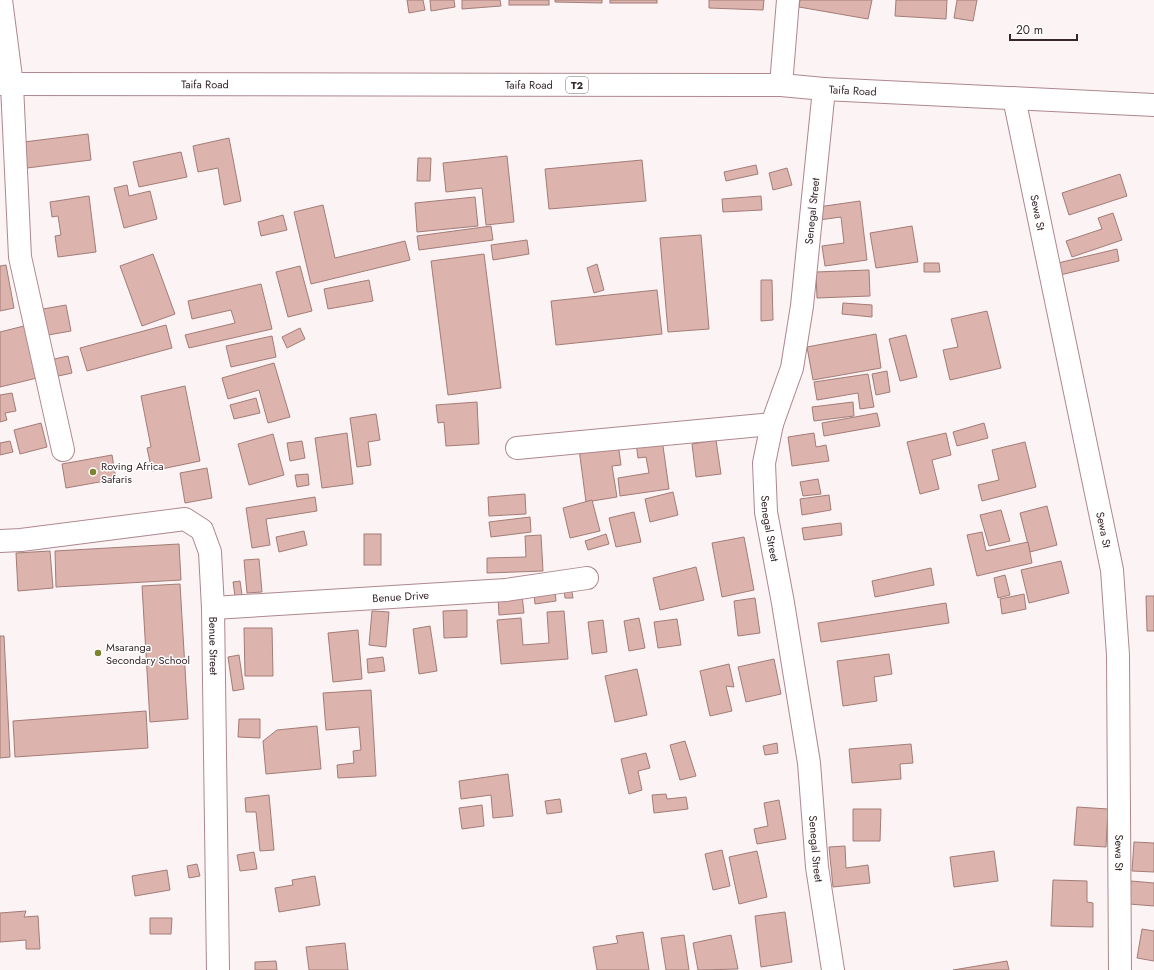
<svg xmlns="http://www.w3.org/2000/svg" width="1154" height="970" font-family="Jost,sans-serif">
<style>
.building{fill:#dcb3ad;stroke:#a37c77}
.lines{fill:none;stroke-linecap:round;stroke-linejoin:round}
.street-casing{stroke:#ae878f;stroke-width:24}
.highway-casing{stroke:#ae878f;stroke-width:24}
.street{stroke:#fff;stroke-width:22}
.highway{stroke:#fff;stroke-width:22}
.poi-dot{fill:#7c8430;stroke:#fff;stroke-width:1.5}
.labels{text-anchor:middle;stroke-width:3;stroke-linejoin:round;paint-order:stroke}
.shield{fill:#fff;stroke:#726769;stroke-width:1}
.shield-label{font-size:10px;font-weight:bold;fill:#362629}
.street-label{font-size:11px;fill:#362629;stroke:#fff}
.poi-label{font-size:11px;fill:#362629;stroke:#fff;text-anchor:start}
</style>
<rect width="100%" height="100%" fill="#fcf3f4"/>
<g class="building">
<path d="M407,0H423L425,10L409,13Z"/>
<path d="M430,0H454L455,7L431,11Z"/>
<path d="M462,0H500L501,6L462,9Z"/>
<rect x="509" y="0" width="40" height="5"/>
<path d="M555,0H602V3L555,2Z"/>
<rect x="610" y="0" width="47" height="3"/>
<path d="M709,0H764L763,10L709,8Z"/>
<path d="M800,0H872L868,19L799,7Z"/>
<path d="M896,0H947L946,19L895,16Z"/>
<path d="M957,0H977L973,21L954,18Z"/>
<path d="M88,134L91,160L27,168L24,142Z"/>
<path d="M229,138L241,201L224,205L218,168L198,172L193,146Z"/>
<path d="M181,152L187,177L139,187L133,162Z"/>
<path d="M507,156L514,222L486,225L482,188L446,192L443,163Z"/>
<path d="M418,158H431L430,181H417Z"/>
<path d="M642,160L646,201L549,209L545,169Z"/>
<path d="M756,165L758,174L726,181L724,172Z"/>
<path d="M787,168L792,185L773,190L769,173Z"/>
<path d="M1120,174L1127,196L1069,215L1062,193Z"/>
<path d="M127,185L129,196L150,191L157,219L124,228L114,188Z"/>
<path d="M89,196L96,252L58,257L55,236L61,235L58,216L52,217L50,202Z"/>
<path d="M761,196L762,210L723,212L722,199Z"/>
<path d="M475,197L478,226L417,232L415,203Z"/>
<path d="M860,201L867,260L825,266L822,246L844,243L841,217L819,220L818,207Z"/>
<path d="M323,205L335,258L405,241L410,260L311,284L294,212Z"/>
<path d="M1113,213L1122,240L1072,257L1066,241L1102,229L1098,218Z"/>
<path d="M283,215L287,230L261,236L258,222Z"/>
<path d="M491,226L493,240L419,250L417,236Z"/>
<path d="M912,226L918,262L876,268L870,233Z"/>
<path d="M701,235L709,329L668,332L660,238Z"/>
<path d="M527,240L529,254L493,260L491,245Z"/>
<path d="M1117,249L1119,261L1060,275L1058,263Z"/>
<path d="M153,254L175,314L142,326L120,266Z"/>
<path d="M484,254L501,388L448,395L431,261Z"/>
<path d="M924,263H939L940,272H924Z"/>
<path d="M597,264L604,290L594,293L587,268Z"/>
<path d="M6,265L14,308L0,311V266Z"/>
<path d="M300,266L312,311L288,317L276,272Z"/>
<path d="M869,270L870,296L817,298L816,272Z"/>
<path d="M369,280L373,301L328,309L324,289Z"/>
<path d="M761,280H772L773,320L761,321Z"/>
<path d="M261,284L272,329L189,348L185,335L235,323L231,310L192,319L188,301Z"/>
<path d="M657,290L662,334L556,345L551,301Z"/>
<path d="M843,303L872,305V317L842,314Z"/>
<path d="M66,305L71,331L48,335L43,309Z"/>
<path d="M987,311L1001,368L950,380L943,350L958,347L951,319Z"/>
<path d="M166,325L172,348L87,371L80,348Z"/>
<path d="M24,326L37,378L0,387V332Z"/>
<path d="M300,328L305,339L287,348L282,337Z"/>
<path d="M876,334L881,368L813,380L807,347Z"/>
<path d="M906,335L917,377L900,381L889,339Z"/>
<path d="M272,336L276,357L231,367L226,346Z"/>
<path d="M68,356L72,373L54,377L50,360Z"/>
<path d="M274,363L290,417L268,423L259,390L228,399L222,378Z"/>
<path d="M887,371L890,392L876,395L872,374Z"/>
<path d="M868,374L874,407L860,409L858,393L817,400L814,382Z"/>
<path d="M185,386L200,461L152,471L147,448L151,447L141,396Z"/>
<path d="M12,393L16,411L5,413L7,420L0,422V395Z"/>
<path d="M256,398L260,413L234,419L230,405Z"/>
<path d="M477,402L479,444L446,446L444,422L438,423L436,405Z"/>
<path d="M853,402L854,416L814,421L812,407Z"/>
<path d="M877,413L880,426L824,436L822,423Z"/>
<path d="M376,414L380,440L368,442L371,465L357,467L350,418Z"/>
<path d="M41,423L47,447L20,454L14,430Z"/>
<path d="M984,423L988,438L957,446L953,432Z"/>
<path d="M347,433L353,484L322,488L315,438Z"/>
<path d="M814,433L816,447L826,445L829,461L792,466L788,437Z"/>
<path d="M946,433L951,455L932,460L939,489L920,494L907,442Z"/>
<path d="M273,434L284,475L249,485L238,444Z"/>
<path d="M662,439L669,489L620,496L618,478L649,473L646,457L638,458L636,443Z"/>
<path d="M716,440L721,474L696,477L692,444Z"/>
<path d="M10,441L13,452L0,455V443Z"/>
<path d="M302,441L305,458L290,461L287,443Z"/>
<path d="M1025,442L1036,487L982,501L978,485L999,480L992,450Z"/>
<path d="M618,443L621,465L612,466L617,497L586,502L579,449Z"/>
<path d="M112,455L116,479L66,488L62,464Z"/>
<path d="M207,468L212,498L185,503L180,473Z"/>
<path d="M308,474L309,485L297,487L295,475Z"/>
<path d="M818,479L821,494L803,496L800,482Z"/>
<path d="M673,492L678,515L650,522L645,499Z"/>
<path d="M525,494L526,514L489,516L488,497Z"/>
<path d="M829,495L831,510L802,515L800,499Z"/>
<path d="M315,497L317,511L266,519L270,545L252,548L246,508Z"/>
<path d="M592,500L600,531L570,538L563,508Z"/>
<path d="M1047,506L1057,545L1030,552L1020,513Z"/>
<path d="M1001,510L1010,541L989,546L980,515Z"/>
<path d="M634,512L641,542L616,547L609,518Z"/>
<path d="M530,517L531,532L491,537L489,522Z"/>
<path d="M841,523L842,535L804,540L802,528Z"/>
<path d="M304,531L307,545L279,552L276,537Z"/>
<path d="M982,532L986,551L1028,542L1032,563L977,576L967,535Z"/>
<rect x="364" y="534" width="17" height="31"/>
<path d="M606,534L609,544L588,550L585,541Z"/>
<path d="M541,535L543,571L487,573V558L526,557L525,536Z"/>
<path d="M744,537L754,590L722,597L712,543Z"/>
<path d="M179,544L181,580L56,587L55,551Z"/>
<path d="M50,551L53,588L18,591L16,553Z"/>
<path d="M259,559L262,592L247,593L244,560Z"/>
<path d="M1061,561L1069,593L1029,603L1021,570Z"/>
<path d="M696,567L704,600L660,610L653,578Z"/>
<path d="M931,568L934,585L875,597L872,581Z"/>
<path d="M1005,575L1010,595L998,598L994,578Z"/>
<path d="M240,581L242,595L235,596L233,582Z"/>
<path d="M180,584L188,719L150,722L142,586Z"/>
<path d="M571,586L573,598H565L564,587Z"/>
<path d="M555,591L556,601L535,604L534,594Z"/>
<path d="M1024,594L1026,609L1002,614L1000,599Z"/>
<path d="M522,595L524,613L499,615L498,597Z"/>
<path d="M1146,596H1154V631H1147Z"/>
<path d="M755,598L760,633L738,636L734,601Z"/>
<path d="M946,603L949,623L821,642L818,623Z"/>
<path d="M467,610V637L444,638L443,611Z"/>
<path d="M372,611L389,612L386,647L369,645Z"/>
<path d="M564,611L568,659L501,664L497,620L521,618L523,645L549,643L547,612Z"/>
<path d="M639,618L645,648L629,651L624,621Z"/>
<path d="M677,619L681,645L658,648L654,622Z"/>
<path d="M603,620L607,652L592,654L588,622Z"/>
<path d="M430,626L437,671L419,674L413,629Z"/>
<path d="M244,628H272L273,676H245Z"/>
<path d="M358,630L362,679L333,682L328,633Z"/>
<path d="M0,636H4L10,757L0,758Z"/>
<path d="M889,654L892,674L874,677L877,701L843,706L837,661Z"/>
<path d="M239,655L244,689L233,691L228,657Z"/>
<path d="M383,657L385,671L368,673L367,659Z"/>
<path d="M774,659L781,694L746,702L738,667Z"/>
<path d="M729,664L734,687L726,686L732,711L710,716L700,671Z"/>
<path d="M637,669L647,715L615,722L605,676Z"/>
<path d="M371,690L376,776L338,778L337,765L354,763L353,751L361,750L359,727L326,730L323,693Z"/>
<path d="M146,711L148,748L15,757L13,721Z"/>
<path d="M239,719H260V738L238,737Z"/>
<path d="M317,726L321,769L266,774L263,741L277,730Z"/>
<path d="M685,741L696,776L680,780L670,745Z"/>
<path d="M777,743L778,753L765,755L763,746Z"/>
<path d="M911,744L913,763L900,764L901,779L852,783L849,749Z"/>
<path d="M646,753L650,768L638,771L642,790L629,794L621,759Z"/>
<path d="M508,774L513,816L493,818L491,795L461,799L459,781Z"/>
<path d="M666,794L667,799L686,797L688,809L654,813L652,795Z"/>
<path d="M269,795L274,850L260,851L256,812H246L245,798Z"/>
<path d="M560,799L562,812L547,814L545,801Z"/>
<path d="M779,800L786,839L757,844L754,829L768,826L764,803Z"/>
<path d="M482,805L484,826L462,829L459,808Z"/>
<path d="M1077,807L1108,809L1106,847L1074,845Z"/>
<path d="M853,809H881L880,841H853Z"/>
<path d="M1134,842L1154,843V872L1132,871Z"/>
<path d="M845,846L846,868L868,865L870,883L833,887L829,847Z"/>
<path d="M722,850L730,886L713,890L705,854Z"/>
<path d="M757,851L767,897L739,904L729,857Z"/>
<path d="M994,851L998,881L954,887L950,857Z"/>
<path d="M254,852L257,869L240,871L237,855Z"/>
<path d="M197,864L200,876L189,878L187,866Z"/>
<path d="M167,870L170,890L135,896L132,876Z"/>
<path d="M315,876L320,905L279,912L275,888L293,885L292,880Z"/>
<path d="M1053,880L1087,881V902L1093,903V927L1051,926Z"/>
<path d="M1131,881L1154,883V906L1129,904Z"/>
<path d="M26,911L24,917L38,916L40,949H26V940L0,942V913Z"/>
<path d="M785,912L792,962L761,967L755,916Z"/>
<path d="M150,918H172L171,934H150Z"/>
<path d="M1142,929L1154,931V961L1137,958Z"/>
<path d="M643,932L649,970H597L593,947L618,943L616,936Z"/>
<path d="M684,935L689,970H666L661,938Z"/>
<path d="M731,935L738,969L698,970L693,943Z"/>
<path d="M345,943L348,970H309L306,947Z"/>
<path d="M276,961L277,970H255V962Z"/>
<path d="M1007,961L1009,970H953Z"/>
</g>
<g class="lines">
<g class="street-casing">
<g id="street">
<path d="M1,0L12,85L20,257L63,450"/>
<path d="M781,85L788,0"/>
<path id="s1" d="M824,89L802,306L792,368L772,424L764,463L766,512L783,603L809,763L817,867L833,970"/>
<path id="s2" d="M1014,98L1112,570L1118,655L1120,970"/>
<path d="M517,448L772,424"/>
<path id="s3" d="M0,541L21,540L185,519L202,530L210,552L213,608L218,970"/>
<path id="s4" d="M213,608L506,590L587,578"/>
</g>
</g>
<g class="highway-casing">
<g id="highway">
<path id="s5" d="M0,84L781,85L824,89L1154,105"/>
</g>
</g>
<use href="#street" class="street"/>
<use href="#highway" class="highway"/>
</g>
<g class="poi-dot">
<circle cx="93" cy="472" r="4"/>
<circle cx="98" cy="653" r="4"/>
</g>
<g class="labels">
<rect class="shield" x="566" y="77" width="22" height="16" rx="3"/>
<g class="shield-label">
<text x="577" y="89">T2</text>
</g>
<g class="street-label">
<text dy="4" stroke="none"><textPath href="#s5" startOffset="205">Taifa Road</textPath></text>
<text dy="4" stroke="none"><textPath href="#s5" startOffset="529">Taifa Road</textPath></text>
<text dy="4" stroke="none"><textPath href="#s5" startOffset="853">Taifa Road</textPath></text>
<text transform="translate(812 211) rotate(-84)" y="4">Senegal Street</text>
<text dy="4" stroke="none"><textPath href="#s2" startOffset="117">Sewa St</textPath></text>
<text dy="4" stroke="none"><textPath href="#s1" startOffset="446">Senegal Street</textPath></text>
<text dy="4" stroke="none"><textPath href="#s2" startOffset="441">Sewa St</textPath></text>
<text dy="4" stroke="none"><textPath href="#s4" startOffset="188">Benue Drive</textPath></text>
<text dy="4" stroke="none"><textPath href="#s3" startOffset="324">Benue Street</textPath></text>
<text dy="4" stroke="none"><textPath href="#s1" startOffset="770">Senegal Street</textPath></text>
<text dy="4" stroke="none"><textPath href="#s2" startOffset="765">Sewa St</textPath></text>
</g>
<g class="poi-label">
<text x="101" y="470">Roving Africa<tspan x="101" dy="13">Safaris</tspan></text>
<text x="106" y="651">Msaranga<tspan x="106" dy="13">Secondary School</tspan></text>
</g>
</g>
<path d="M1010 34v6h67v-6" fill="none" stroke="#362629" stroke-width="2"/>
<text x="1016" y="34" font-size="12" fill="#362629" stroke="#ffffff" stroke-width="3" paint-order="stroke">20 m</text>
</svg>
